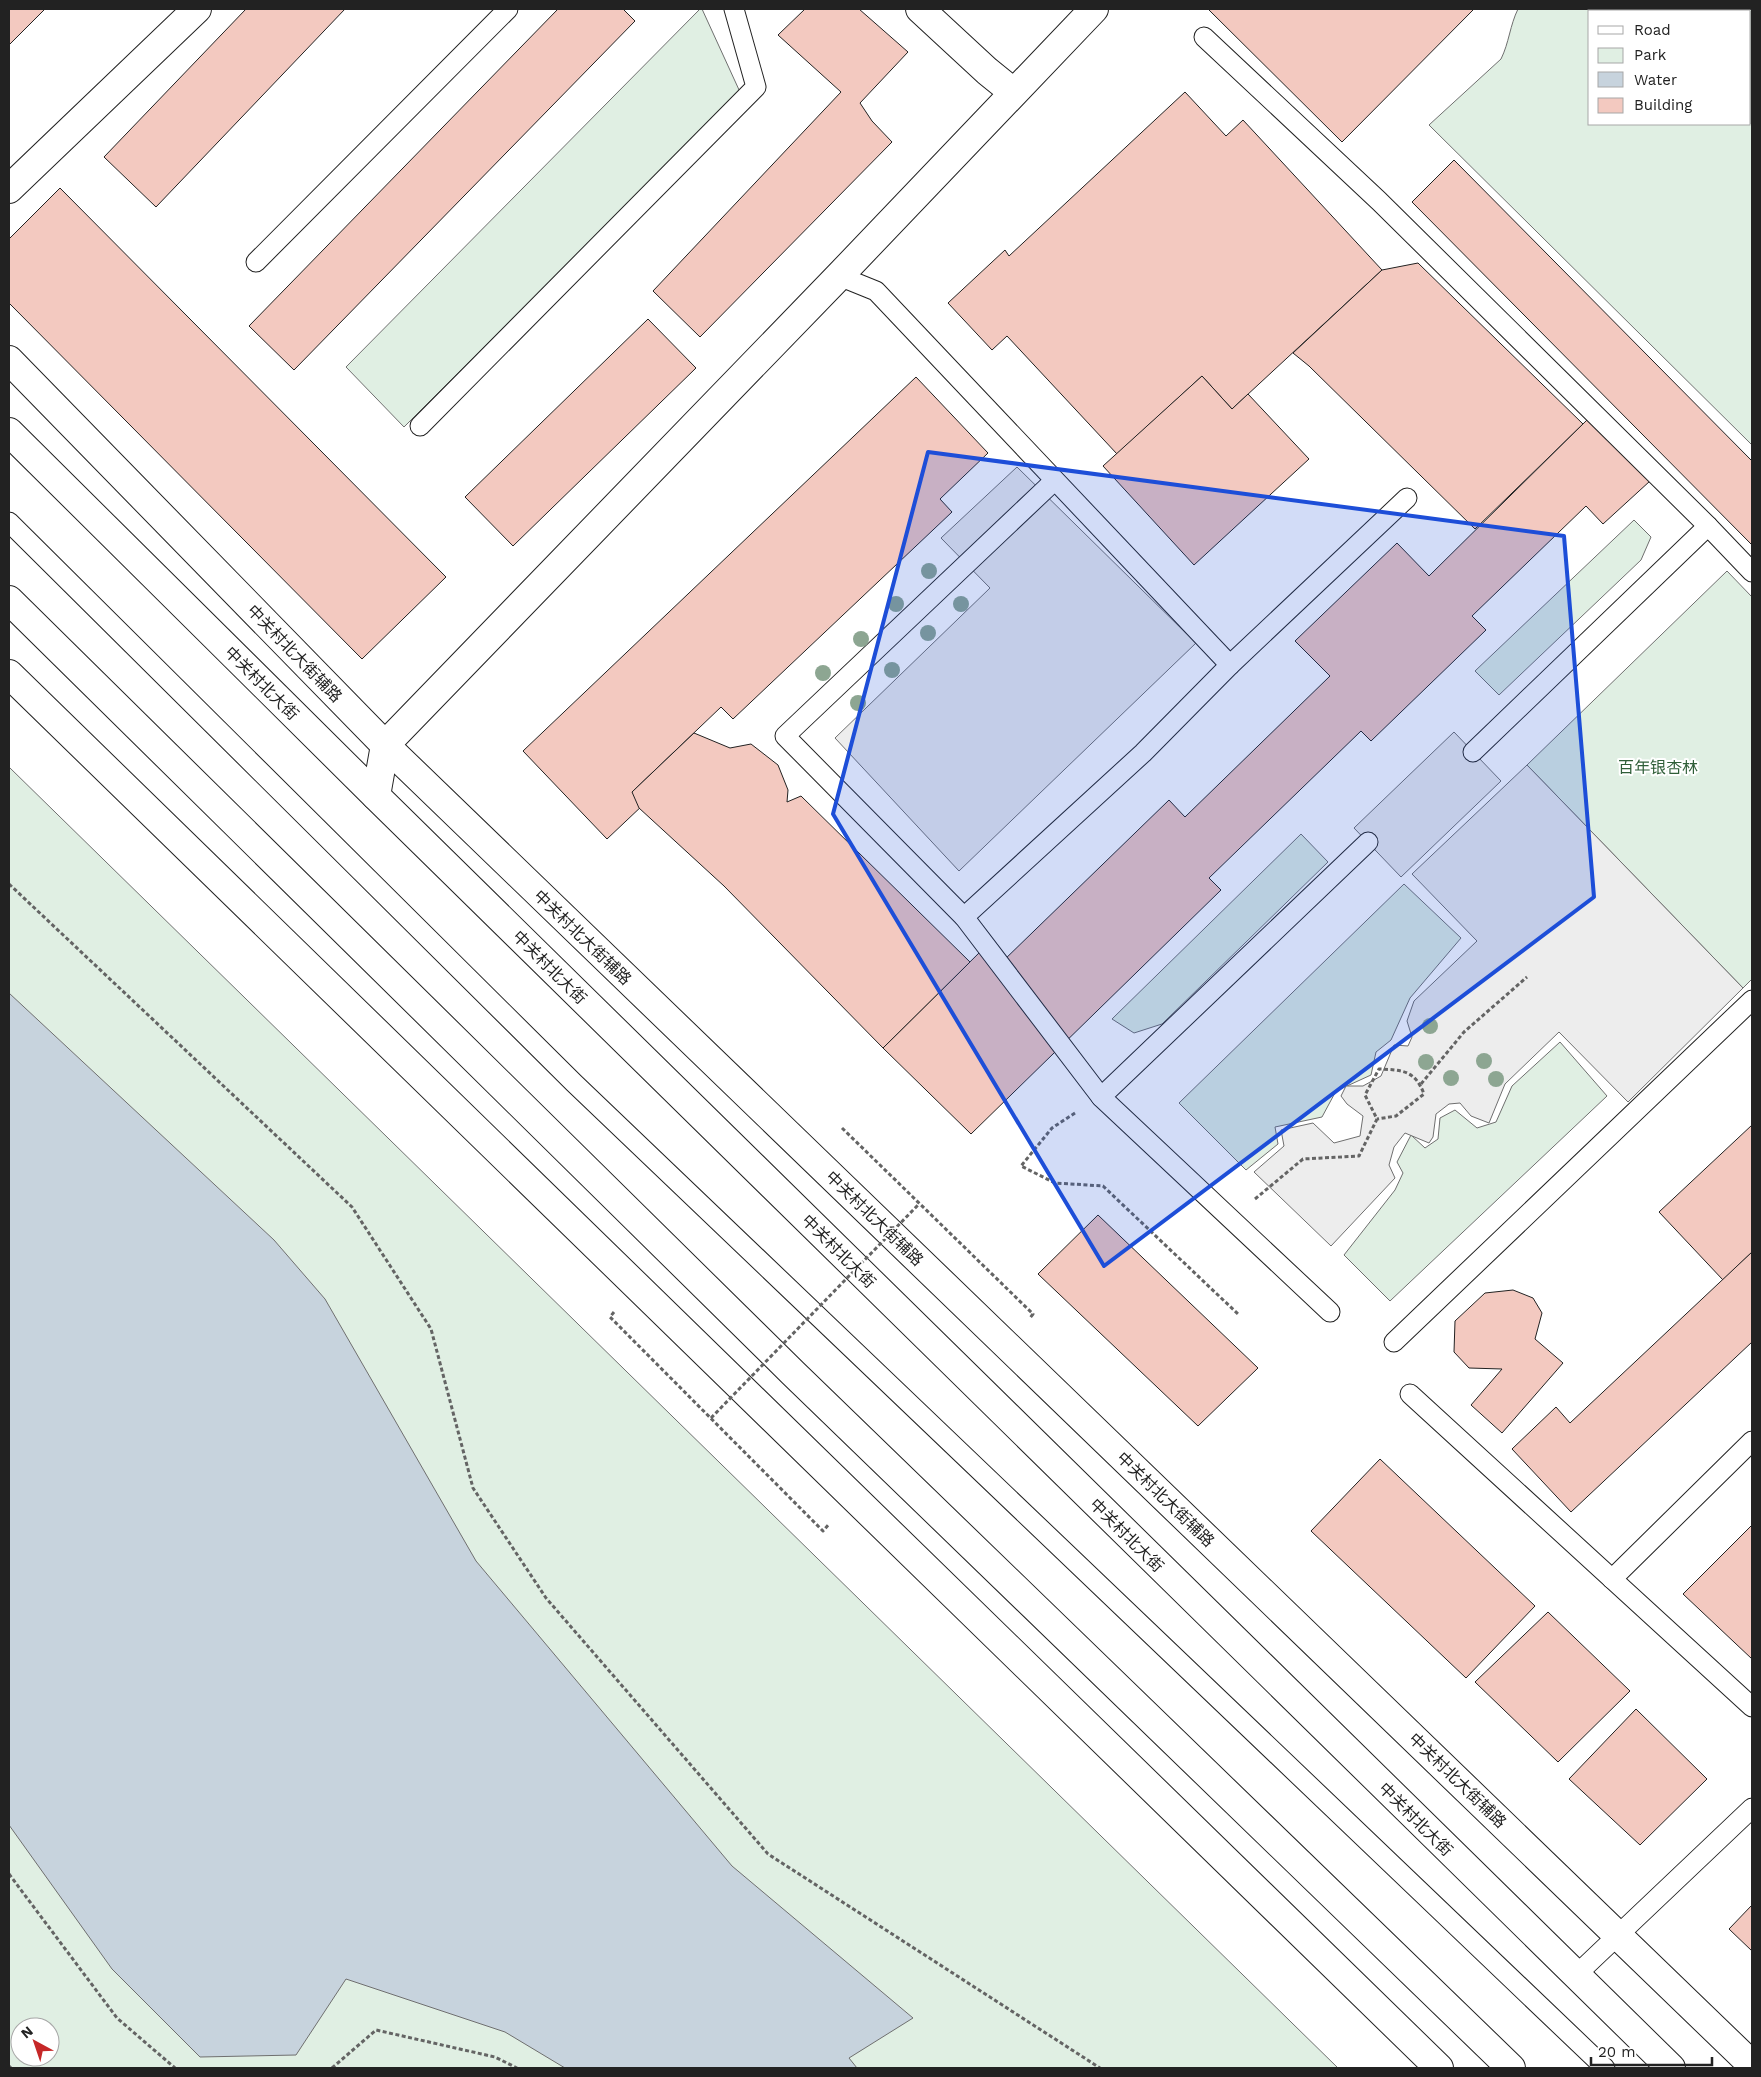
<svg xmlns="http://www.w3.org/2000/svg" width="1761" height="2077" font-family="'Work Sans','Noto Sans SC',sans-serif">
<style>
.green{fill:#e0efe3;stroke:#6f6f6f;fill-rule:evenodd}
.parking{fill:#ededed;stroke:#6f6f6f}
.water{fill:#c7d3dd;stroke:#6f6f6f}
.building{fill:#f3c9c0;stroke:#222}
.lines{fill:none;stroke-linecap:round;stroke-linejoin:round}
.service-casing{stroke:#222;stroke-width:21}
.minor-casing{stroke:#222;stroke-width:30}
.tertiary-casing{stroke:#222;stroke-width:30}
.primary-casing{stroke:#222;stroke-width:30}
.path{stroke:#646464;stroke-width:3;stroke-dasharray:4 2.5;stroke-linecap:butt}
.service{stroke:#fff;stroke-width:19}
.minor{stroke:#fff;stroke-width:28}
.tertiary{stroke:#fff;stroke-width:28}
.primary{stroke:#fff;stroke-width:28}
.path-bridge{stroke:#646464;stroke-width:3;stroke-dasharray:4 2.5;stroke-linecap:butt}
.tree{fill:#8da692}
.marked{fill:#1d4ed8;fill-opacity:0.2;stroke:#1d4ed8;stroke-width:4;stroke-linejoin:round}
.labels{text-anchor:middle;stroke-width:4;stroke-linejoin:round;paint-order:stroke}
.street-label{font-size:16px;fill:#222;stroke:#fff}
.park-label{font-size:16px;fill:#2f5e38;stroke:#fff}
</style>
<rect width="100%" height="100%" fill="#fff"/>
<g class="green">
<path d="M700,9H702L740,92L404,427L346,367Z"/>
<path d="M1518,9H1752V445L1429,125L1501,59C1509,43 1510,25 1518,9ZM1590,11H1750V124H1590Z"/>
<path d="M1634,520L1651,537L1641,560L1499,695L1475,671Z"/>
<path d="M1727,571L1752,597V979L1743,988L1527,765Z"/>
<path d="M9,767L1338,2068H9ZM20,2027H50V2057H20Z"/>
<path d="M1301,834L1328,862L1162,1024L1134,1033L1112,1019Z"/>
<path d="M1404,884L1461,938L1410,998L1391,1040L1376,1052L1371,1075L1336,1091L1322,1117L1275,1127L1278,1144L1246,1170L1179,1103Z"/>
<path d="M1560,1042L1607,1096L1390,1301L1344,1255L1395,1190L1403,1173L1397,1162L1411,1135L1425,1148L1438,1139L1440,1118L1455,1110L1477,1128L1496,1122L1512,1086Z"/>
</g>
<g class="parking">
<path d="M1017,467L1196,643L959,871L835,738L990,588L941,538Z"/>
<path d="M1454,732L1501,781L1401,877L1354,828Z"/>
<path d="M1527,765L1743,988L1628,1102L1559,1032L1505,1084L1489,1123L1471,1116L1460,1103L1449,1104L1436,1114L1433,1137L1429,1143L1405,1133L1394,1147L1389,1165L1395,1178L1331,1246L1254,1172L1284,1146L1281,1130L1313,1123L1334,1143L1360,1136L1363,1116L1347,1104L1341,1096L1346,1086H1363L1381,1076L1394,1045L1408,1046L1412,1037L1407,1021L1414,1001L1477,941L1412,874Z"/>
</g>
<path class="water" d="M9,993L274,1240L325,1299L476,1561L732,1866L913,2018L849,2058L857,2068H565L505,2032L346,1979L296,2055L200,2057L112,1969L9,1825Z"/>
<g class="building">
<path d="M9,9H45L9,45Z"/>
<path d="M246,9H345L156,207L104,157Z"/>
<path d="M558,9H623L635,21L294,370L249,326Z"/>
<path d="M805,9H859L908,52L860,103L872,121L892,142L700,337L653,291L841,92L778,35Z"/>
<path d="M1208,9H1474L1342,142Z"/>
<path d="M1185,92L1226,136L1243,120L1382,270L1232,409L1202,376L1117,454L1007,336L992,350L948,303L1005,250L1009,256Z"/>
<path d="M1454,160L1752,461V545L1412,202Z"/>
<path d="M60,188L446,577L362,659L9,303V239Z"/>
<path d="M1418,263L1583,424L1475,529L1309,366L1293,353L1382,270Z"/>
<path d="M648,319L696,368L513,546L465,497Z"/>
<path d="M1202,376L1232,409L1248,394L1309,459L1194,565L1103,466Z"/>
<path d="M916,377L988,453L940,499L952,512L733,719L721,707L632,792L644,804L607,839L523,751Z"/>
<path d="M1589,418L1650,481L1603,524L1586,506L1472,616L1486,630L1371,741L1361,731L1209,878L1221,890L971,1134L883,1048L985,947L1001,963L1169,800L1185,817L1330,676L1295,641L1397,543L1429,576Z"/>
<path d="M694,733L730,748L751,744L778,765L788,790L787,802L801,796L970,962L883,1048L724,886L639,808L632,792Z"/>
<path d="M1752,1125V1252L1723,1280L1659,1212Z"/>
<path d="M1098,1215L1258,1368L1198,1426L1038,1274Z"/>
<path d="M1752,1252V1342L1571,1512L1512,1449L1556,1407L1570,1423Z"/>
<path d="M1513,1290L1533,1298L1542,1313L1535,1339L1563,1363L1502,1433L1471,1405L1502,1369L1469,1368L1454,1352L1455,1321L1485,1293Z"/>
<path d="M1380,1459L1535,1606L1466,1678L1311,1531Z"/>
<path d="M1752,1525V1659L1683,1594Z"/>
<path d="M1548,1612L1630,1691L1558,1762L1475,1682Z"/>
<path d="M1636,1709L1707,1779L1640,1845L1569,1779Z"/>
<path d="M1752,1905V1951L1729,1929Z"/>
</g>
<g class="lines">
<g class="service-casing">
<g id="service">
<path d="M1204,37L1379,201L1708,526"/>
<path d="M256,262L508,9"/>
<path d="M839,276L876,291L1230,665L1407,498"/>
<path d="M420,426L756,87L734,9"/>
<path d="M1054,481L785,736L964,917L1101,1097"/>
<path d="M9,522L574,1083L1605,2068"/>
<path d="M1473,752L1708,526L1752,572"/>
<path d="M964,917L1143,753L1230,665"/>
<path d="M1330,1312L1101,1097L1368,842"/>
<path d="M1394,1342L1752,1000"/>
<path d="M1410,1394L1752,1707"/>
<path d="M1612,1579L1752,1441"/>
<path d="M1575,1976L1752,1808"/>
</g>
</g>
<g class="minor-casing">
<g id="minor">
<path d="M920,9L987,71L1013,92"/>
<path d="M9,189L197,9"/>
<path d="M376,796L385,745L839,276L1094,9"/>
</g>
</g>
<g class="tertiary-casing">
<g id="tertiary">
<path d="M9,360L385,745L1752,2065"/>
<path d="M9,674L1439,2068"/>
</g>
</g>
<g class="primary-casing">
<g id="primary">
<path d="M9,432L376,796L1671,2068"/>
<path d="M9,600L793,1373L1511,2068"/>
</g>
</g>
<g class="path">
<path d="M9,884L352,1207L431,1329L473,1488L546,1598L768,1854L1100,2068"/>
<path d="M1421,1084L1464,1032L1527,977"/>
<path d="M1075,1113L1052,1128L1021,1166L1055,1183L1103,1186L1238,1314"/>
<path d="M842,1128L1033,1314L1030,1318"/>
<path d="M1255,1199L1303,1159L1359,1156L1377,1119L1365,1095L1379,1069C1402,1070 1415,1070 1424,1094L1396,1116L1377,1119"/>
<path d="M614,1312L610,1317L823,1531L829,1524"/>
<path d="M9,1874L117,2018L175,2068"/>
<path d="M9,2066L11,2068"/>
<path d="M332,2068L376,2030L495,2057L517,2068"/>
</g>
<use href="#service" class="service"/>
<use href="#minor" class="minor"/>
<use href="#tertiary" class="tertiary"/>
<use href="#primary" class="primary"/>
<path class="path-bridge" d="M711,1418L919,1204"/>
</g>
<g class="tree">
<circle cx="929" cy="571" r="8"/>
<circle cx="896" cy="604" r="8"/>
<circle cx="961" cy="604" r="8"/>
<circle cx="928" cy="633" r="8"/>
<circle cx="861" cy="639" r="8"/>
<circle cx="892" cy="670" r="8"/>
<circle cx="823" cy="673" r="8"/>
<circle cx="858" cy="703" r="8"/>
<circle cx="1430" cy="1026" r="8"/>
<circle cx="1484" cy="1061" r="8"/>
<circle cx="1426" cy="1062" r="8"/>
<circle cx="1451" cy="1078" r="8"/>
<circle cx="1496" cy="1079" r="8"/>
</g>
<path class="marked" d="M928,452L1564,536L1594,897L1104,1266L833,814Z"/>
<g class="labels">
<g class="street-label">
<text transform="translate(295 653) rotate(46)" y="6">中关村北大街辅路</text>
<text transform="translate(262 683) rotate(45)" y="6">中关村北大街</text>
<text transform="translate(583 937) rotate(44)" y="6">中关村北大街辅路</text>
<text transform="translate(550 967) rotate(45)" y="6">中关村北大街</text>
<text transform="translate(875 1218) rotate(44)" y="6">中关村北大街辅路</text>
<text transform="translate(839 1251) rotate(45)" y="6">中关村北大街</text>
<text transform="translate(1166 1499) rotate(44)" y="6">中关村北大街辅路</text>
<text transform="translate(1127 1535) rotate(45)" y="6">中关村北大街</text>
<text transform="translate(1458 1780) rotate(44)" y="6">中关村北大街辅路</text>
<text transform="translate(1416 1819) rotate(45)" y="6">中关村北大街</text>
</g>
<g class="park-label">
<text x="1658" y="773">百年银杏林</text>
</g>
</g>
<rect width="1761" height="2077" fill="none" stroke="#222222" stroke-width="20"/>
<rect x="1588" y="10" width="162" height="115" fill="#ffffff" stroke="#a7a7a7"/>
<rect x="1598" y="26" width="25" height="8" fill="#ffffff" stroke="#a7a7a7"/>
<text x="1634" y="35" font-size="15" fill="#222222">Road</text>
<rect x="1598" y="48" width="25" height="15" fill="#e0efe3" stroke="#a7a7a7"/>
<text x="1634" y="60" font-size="15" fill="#222222">Park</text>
<rect x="1598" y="72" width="25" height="15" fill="#c7d3dd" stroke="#a7a7a7"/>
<text x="1634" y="85" font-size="15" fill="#222222">Water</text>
<rect x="1598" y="98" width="25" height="15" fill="#f3c9c0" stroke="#a7a7a7"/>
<text x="1634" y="110" font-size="15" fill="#222222">Building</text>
<g transform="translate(35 2042) rotate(320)"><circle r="24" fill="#ffffff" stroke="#a7a7a7"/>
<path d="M0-4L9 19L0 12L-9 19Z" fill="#c62828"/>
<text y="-8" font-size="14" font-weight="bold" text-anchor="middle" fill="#222222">N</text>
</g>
<path d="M1591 2057v8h121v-8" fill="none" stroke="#222222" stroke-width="2.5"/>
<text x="1598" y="2057" font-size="15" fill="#222222" stroke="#ffffff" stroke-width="4" paint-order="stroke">20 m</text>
</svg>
